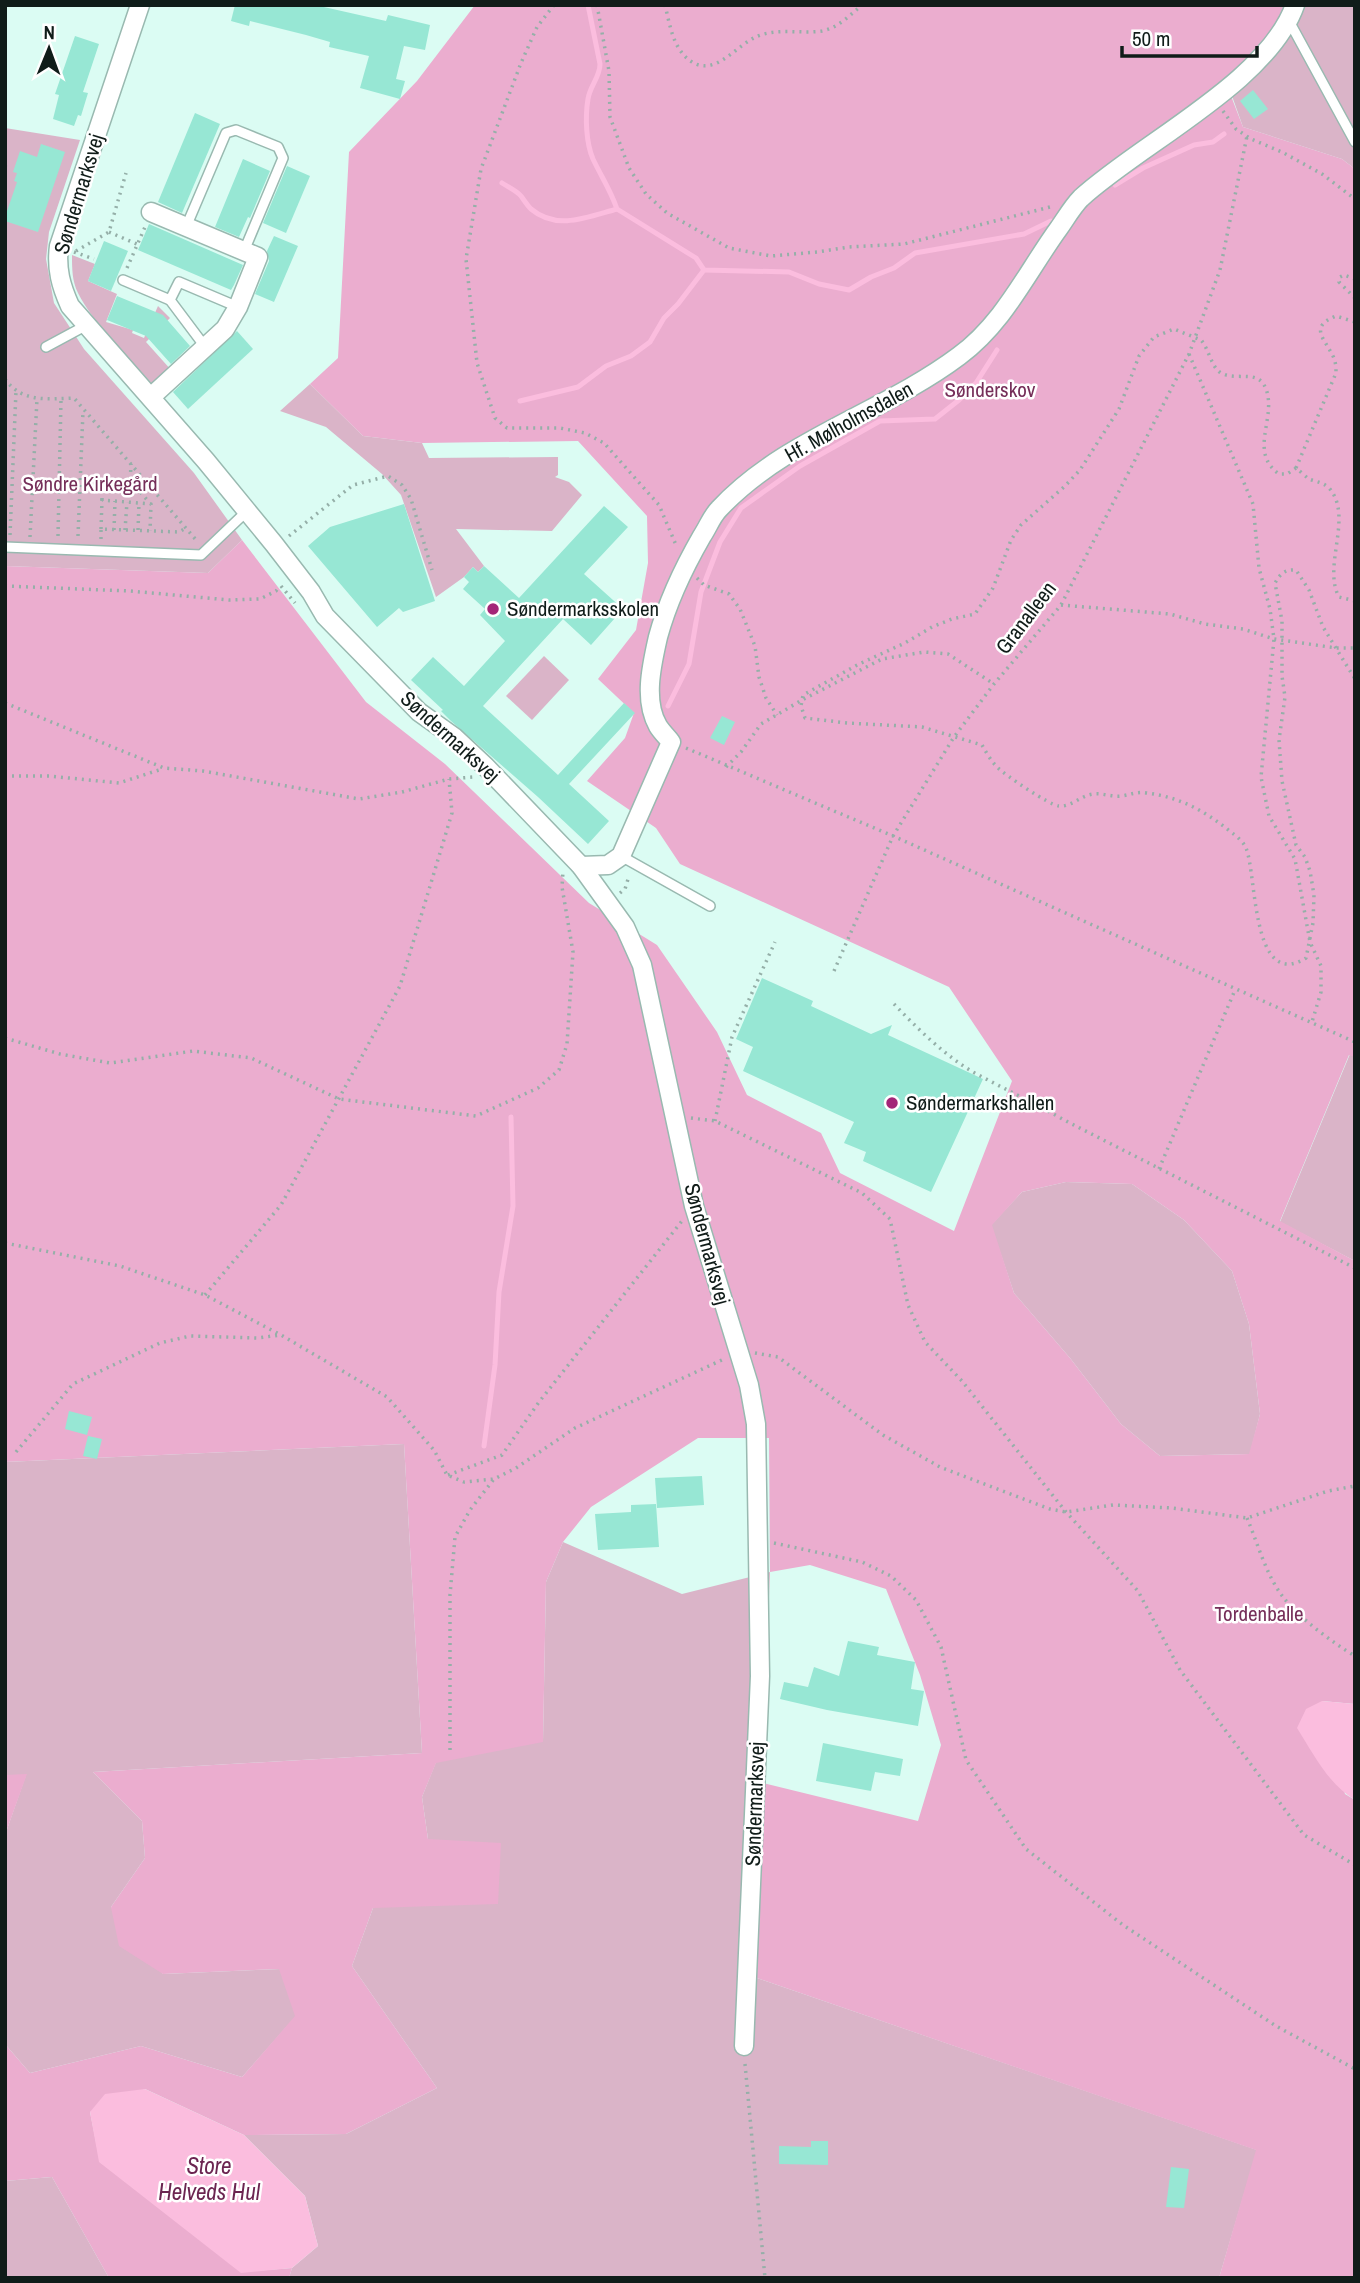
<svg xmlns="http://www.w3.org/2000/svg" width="1360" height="2283" font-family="'Archivo Narrow',sans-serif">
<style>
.green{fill:#dab4c8}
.forest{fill:#ebadcf;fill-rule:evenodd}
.water{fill:#fbbdde}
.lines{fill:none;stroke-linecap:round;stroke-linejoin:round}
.stream{stroke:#fbbdde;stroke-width:5}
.building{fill:#97e7d4}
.lane-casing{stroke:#99b9b0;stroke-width:12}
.street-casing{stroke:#99b9b0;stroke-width:21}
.path{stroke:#95afa8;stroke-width:3.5;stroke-dasharray:2 5;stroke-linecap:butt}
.lane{stroke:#fff;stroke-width:9}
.street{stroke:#fff;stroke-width:18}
.poi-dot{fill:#a32678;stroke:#fff;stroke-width:2.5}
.labels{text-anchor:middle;stroke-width:5;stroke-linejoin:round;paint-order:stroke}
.street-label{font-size:21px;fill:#101c19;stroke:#fff}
.park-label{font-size:21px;fill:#752e59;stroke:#fff}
.poi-label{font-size:21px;fill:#101c19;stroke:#fff;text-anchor:start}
.water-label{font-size:23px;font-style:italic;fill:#6b2551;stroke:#fff}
</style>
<rect width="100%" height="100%" fill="#dbfcf3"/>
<g class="green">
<path d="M1301,5H1355V169L1342,159L1243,127L1232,96L1296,26Z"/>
<path d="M5,128L80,140L49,232L46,259L54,303L84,349L194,473L242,540L208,573L5,566Z"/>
<path d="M72,255L95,264L88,281L117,294L106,322L133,330L132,333L144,338L158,306L170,318L146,342L172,371L155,387C132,361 92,322 78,293C72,281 72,268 72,255Z"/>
<path d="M310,384L363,436L422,443L429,458L558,457V475L555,477L569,482L582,495L552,531L456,529L484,566L478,572L473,567L464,577L436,597L401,495L382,474L326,427L280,411Z"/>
<path d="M544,656L569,680L532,720L506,696Z"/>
<path d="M1350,1054L1355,1057V1261L1280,1222Z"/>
<path d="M1066,1182L1132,1184L1184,1220L1232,1271L1249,1324L1260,1414L1250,1454L1160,1456L1121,1424L1070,1358L1014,1293L991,1225L1022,1192Z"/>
<path d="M404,1444L422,1753L93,1772L142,1821L145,1858L111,1907L163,1974L280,1969L296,2016L242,2077L141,2046L30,2073L5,2044V1835L26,1775H5V1462Z"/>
<path d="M563,1542L682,1594L770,1572L754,1977L1257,2150L1219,2278H289L292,2268L318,2246L305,2196L244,2135L346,2134L437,2088L352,1966L373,1908L428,1839L422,1797L436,1762L543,1741L546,1582Z"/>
<path d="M52,2177L109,2278H5V2181Z"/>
</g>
<g class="forest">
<path d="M475,5H1301L1296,26L1231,96L1243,127L1342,159L1355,169V1057L1349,1055L1280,1221L1355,1261V1704L1322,1701L1345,1794L1355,1800V2278H1219L1256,2150L754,1977L763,1783L918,1821L941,1745L920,1675L886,1589L810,1565L770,1572L769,1438H698L591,1507L563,1542L546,1582L543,1742L436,1763L422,1797L428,1839L501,1843L498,1904L373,1908L352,1966L437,2088L346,2134L244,2135L145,2089L90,2112L100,2162L241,2272L292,2268L289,2278H109L52,2177L5,2181V2044L30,2073L141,2046L242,2077L295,2016L279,1969L163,1974L119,1946L111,1907L145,1858L142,1821L93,1772L422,1753L404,1444L5,1462V566L208,573L242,540L366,702L445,764L589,903L657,945L717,1032L747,1095L821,1133L840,1173L954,1231L1012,1081L949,987L680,864L656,828L587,781L625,738L634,713L598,679L636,630L648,563L647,516L578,441L422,443L363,436L310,384L338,358L349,152L417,81ZM1066,1182L1132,1184L1184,1220L1232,1271L1249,1324L1260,1414L1249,1454L1160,1456L1121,1424L1070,1358L1014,1293L992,1225L1022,1192Z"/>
<path d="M27,1774L5,1835V1775Z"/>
</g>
<g class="water">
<path d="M1322,1701L1355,1704V1800C1328,1784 1313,1753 1297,1728L1306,1709Z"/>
<path d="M145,2089L244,2135L305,2196L318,2246L292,2268L241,2273L99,2162L90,2112L105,2094Z"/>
</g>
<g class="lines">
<g class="stream">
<path d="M588,5L600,64C600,77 590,86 588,99C585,117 586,143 593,159C602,178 610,189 617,209"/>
<path d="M502,183C508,187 516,190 521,196C524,200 527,205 531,209C557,231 588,217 617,209L696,258L704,270L789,272L819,284L849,290L871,277L894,268L915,253L1024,234L1051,221"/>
<path d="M1115,185L1143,168L1194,145L1213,142L1224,134"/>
<path d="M520,401L578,387L606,366L631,356L650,342L664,318L678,304L704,270"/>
<path d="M668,706L689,664L701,592L720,542L741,508L800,466L880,421L935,419L959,400L976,383L997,350"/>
<path d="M484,1446L495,1365L499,1292L513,1206L511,1117"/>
</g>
</g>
<g class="building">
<path d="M235,5H315L386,21L388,15L430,25L425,50L404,46L396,79L405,81L400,99L360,88L369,56L329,47L330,42L306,35L250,21L249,26L231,21Z"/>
<path d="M75,36L99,44L83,92L88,93L81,116L78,115L74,126L53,119L59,95L55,94Z"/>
<path d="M1253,90L1268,109L1254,119L1240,101Z"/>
<path d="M195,113L220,124L182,213L158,202Z"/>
<path d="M41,144L65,152L38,232L5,221V217L17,182L14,181L17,173L13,172L20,151L37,157Z"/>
<path d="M243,159L270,171L250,218L248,217L239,237L215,227Z"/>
<path d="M287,166L310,176L286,233L263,223Z"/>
<path d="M149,224L243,265L234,285L231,290L138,250Z"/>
<path d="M274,236L298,246L274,302L255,294L269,261L267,251Z"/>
<path d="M104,241L128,251L111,291L88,281Z"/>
<path d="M117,296L163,315L190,346L171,364L146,336L107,320Z"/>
<path d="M237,331L253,349L188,409L173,392Z"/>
<path d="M404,504L435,601L403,612L399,608L377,627L308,546L330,527Z"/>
<path d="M604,506L628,527L584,574L623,609L591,645L563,619L483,706L558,775L624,703L635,713L569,784L609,821L588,844L538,797L451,721L441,711L443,710L411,680L433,657L464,686L505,641L480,615L485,609L463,589L469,582L464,577L473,567L478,572L484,566L519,598Z"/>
<path d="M722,716L735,722L724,745L710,738Z"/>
<path d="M762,978L813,1001L811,1006L871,1034L892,1025L888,1035L983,1079L931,1192L863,1161L866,1152L844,1143L854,1122L743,1071L753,1047L736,1039Z"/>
<path d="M69,1411L92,1417L87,1435L65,1429Z"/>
<path d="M88,1436L102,1439L97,1459L83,1456Z"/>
<path d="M702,1476L704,1505L657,1508L655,1478Z"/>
<path d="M656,1504L659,1547L598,1550L595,1514L631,1512V1505Z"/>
<path d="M848,1641L879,1647L877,1655L915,1662L911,1689L924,1691L918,1726L827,1710L780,1699L784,1682L808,1687L814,1667L839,1676Z"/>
<path d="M823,1743L903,1759L900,1776L875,1772L871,1791L816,1781Z"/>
<path d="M811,2141H828V2165L779,2164V2146L811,2147Z"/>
<path d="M1171,2167L1189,2169L1184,2208L1166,2207Z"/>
</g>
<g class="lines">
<g class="lane-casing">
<g id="lane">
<path d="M1289,21L1355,142"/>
<path d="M186,227L226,133L236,130L278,147L283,158L244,251"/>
<path d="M123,280L170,300"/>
<path d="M46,347L85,326"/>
<path d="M206,348L170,300L179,282L238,307"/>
<path d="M5,547L201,555L246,512"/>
<path d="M621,856L710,906"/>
</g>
</g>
<g class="street-casing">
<g id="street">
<path d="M140,5L59,246C56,269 61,286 70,306L206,461L274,544L311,592L325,616L419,712L454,737L485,766L581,866L625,927L642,965L694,1206L749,1385L756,1424L760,1676L744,2046"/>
<path d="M151,212L258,257L238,307L225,329L151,397"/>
<path d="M581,866L608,865L621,856L671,742C667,737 661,731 658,726C643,700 652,664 658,637C668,600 683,569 702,536C708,527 712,516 719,509C784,439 883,413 959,356C1004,323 1027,272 1059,228C1066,218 1073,206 1081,198C1141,143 1268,82 1295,5"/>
</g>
</g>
<g class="path">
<path d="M554,5L537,27L521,63L481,169L466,259L477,363L495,418L507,428H560L585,433L604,443L659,505L676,545"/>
<path d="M597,5L609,71L610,117L629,168L646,194L667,213L729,248L771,256L817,252L849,247L904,244L1054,206"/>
<path d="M665,5C670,25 673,50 692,62C716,77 737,44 758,36C778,28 801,34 822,31C838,28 850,15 862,5"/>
<path d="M1223,111L1236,129L1251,139L1282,152L1322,174L1355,199"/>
<path d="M5,167L7,161"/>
<path d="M109,232L137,244"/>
<path d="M76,251L109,232L126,173"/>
<path d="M74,252L94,259"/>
<path d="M127,268L145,227"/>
<path d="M1355,279L1344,275L1340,277L1339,282L1355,298"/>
<path d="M1189,354L1253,504L1259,568L1270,609L1274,639L1261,777L1269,816L1295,859L1310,942L1321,966V992L1312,1022"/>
<path d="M5,379C22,403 48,399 74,398L197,541"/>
<path d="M1296,468L1336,373C1336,368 1336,362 1333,356C1325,339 1308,327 1336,316L1355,322"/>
<path d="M130,486L131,464"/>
<path d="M102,500V485L136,487L149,502"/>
<path d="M101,529L102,500L151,504L150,531"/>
<path d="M114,530L115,501"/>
<path d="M125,530L127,502"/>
<path d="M138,530L139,503"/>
<path d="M10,535L16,391"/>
<path d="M58,536L61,399"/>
<path d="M78,536L83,411"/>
<path d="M289,536L353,485L388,476L402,485L411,499L432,570"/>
<path d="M30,537L37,399"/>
<path d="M101,539V529L179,532L186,528"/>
<path d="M697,578L704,585L729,594L740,609L755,646L759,677L766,698L777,715"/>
<path d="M5,586L130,591L229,600L260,599L276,591L280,586"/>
<path d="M281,586L295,603"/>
<path d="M1355,601L1339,597C1322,566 1354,516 1329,488C1323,482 1316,482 1309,479C1305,476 1300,471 1296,468L1287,474H1279C1249,452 1275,421 1267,392C1260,367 1238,382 1221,373C1211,367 1209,349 1201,340L1174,329L1154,337L1139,356L1119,409L1080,470L1065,486L1021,525L1011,540L993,588L975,614L952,619L932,627L905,643L859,664L803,695L801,706L805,718L847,723L922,727L982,745C986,752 991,761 997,767C1005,775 1049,805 1059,806C1072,807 1081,795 1094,794C1103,793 1112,797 1121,796C1130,795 1137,791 1147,793C1180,797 1207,812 1232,833C1237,836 1244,843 1246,848C1257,874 1251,992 1306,958L1313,923L1314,895L1310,871L1305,857L1296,845L1282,781L1279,740L1285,697L1282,676V621L1275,583C1280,574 1285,569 1296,570L1309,590L1323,627L1355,679"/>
<path d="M1061,605L1170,614L1205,624L1243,629L1274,639L1336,648H1355"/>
<path d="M5,703L164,768L203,771L359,799L402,792L449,779L473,777"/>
<path d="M686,748L893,836L1355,1042"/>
<path d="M726,767L741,752L761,724L802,700L882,659L924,652L948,654L994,684"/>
<path d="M5,776H49L119,783L162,769"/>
<path d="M620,893L625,889L629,876"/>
<path d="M834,971L893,836L954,737L994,684L1061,605L1189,354L1220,270L1247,136"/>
<path d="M894,1004C917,1028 944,1055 973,1072C1004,1089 1035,1103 1066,1121L1355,1268"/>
<path d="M5,1038L60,1054L110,1063L193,1051L251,1058L339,1099L476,1116L538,1088L559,1070L567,1044L573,952L562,887L563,871"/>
<path d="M691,1118L715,1121L862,1193L890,1219L908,1305L925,1342L962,1381L1066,1512L1138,1591L1180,1670L1304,1835L1355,1865"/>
<path d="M715,1121L732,1037L775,942"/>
<path d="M1159,1169L1235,990"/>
<path d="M5,1243L120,1266L205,1295L281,1335L387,1397L434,1450L447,1475L464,1482L494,1479L516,1468L575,1428L724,1359"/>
<path d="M205,1295L281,1205L400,986L452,813L449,779"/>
<path d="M755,1353L778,1357L883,1435L940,1467L1050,1509L1066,1512L1113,1505L1172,1508L1247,1518L1328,1491L1355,1486"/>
<path d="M16,1452L73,1384L160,1343L190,1336L258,1338L280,1335"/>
<path d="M448,1475L502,1455L539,1402L682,1221"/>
<path d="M1247,1518C1258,1544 1266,1575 1283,1597C1298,1617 1333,1643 1355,1656"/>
<path d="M774,1543L862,1562L891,1576L916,1600L941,1647L966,1760L1026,1849L1123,1925L1276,2026L1355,2069"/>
<path d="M450,1750V1595L455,1537L470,1510L494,1479"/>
<path d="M745,2064L765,2278"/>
</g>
<use href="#lane" class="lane"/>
<use href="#street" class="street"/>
</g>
<g class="poi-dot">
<circle cx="493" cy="609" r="7"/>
<circle cx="892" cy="1103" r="7"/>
</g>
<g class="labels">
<g class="street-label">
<text transform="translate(79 194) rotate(-73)" y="7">Søndermarksvej</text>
<text transform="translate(849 422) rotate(-29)" y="7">Hf. Mølholmsdalen</text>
<text transform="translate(1026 618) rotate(-53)" y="7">Granalleen</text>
<text transform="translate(450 737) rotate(42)" y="7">Søndermarksvej</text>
<text transform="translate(707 1244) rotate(75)" y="7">Søndermarksvej</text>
<text transform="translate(755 1804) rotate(-88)" y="7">Søndermarksvej</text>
</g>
<g class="park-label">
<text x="990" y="397">Sønderskov</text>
<text x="90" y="491">Søndre Kirkegård</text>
<text x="1259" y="1621">Tordenballe</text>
</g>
<g class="poi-label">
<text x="507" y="616">Søndermarksskolen</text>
<text x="906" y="1110">Søndermarkshallen</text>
</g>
<g class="water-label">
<text x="209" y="2174">Store<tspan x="209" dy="26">Helveds Hul</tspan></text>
</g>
</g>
<rect width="1360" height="2283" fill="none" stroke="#101c19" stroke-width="14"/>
<g transform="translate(49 49) rotate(1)" stroke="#ffffff" stroke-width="5" paint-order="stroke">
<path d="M0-5L12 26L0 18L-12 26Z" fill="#101c19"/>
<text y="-10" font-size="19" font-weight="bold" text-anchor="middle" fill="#101c19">N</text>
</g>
<path d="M1122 46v10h135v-10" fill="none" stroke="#101c19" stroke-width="3.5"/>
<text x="1132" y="46" font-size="21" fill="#101c19" stroke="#ffffff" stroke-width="5" paint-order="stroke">50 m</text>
</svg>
